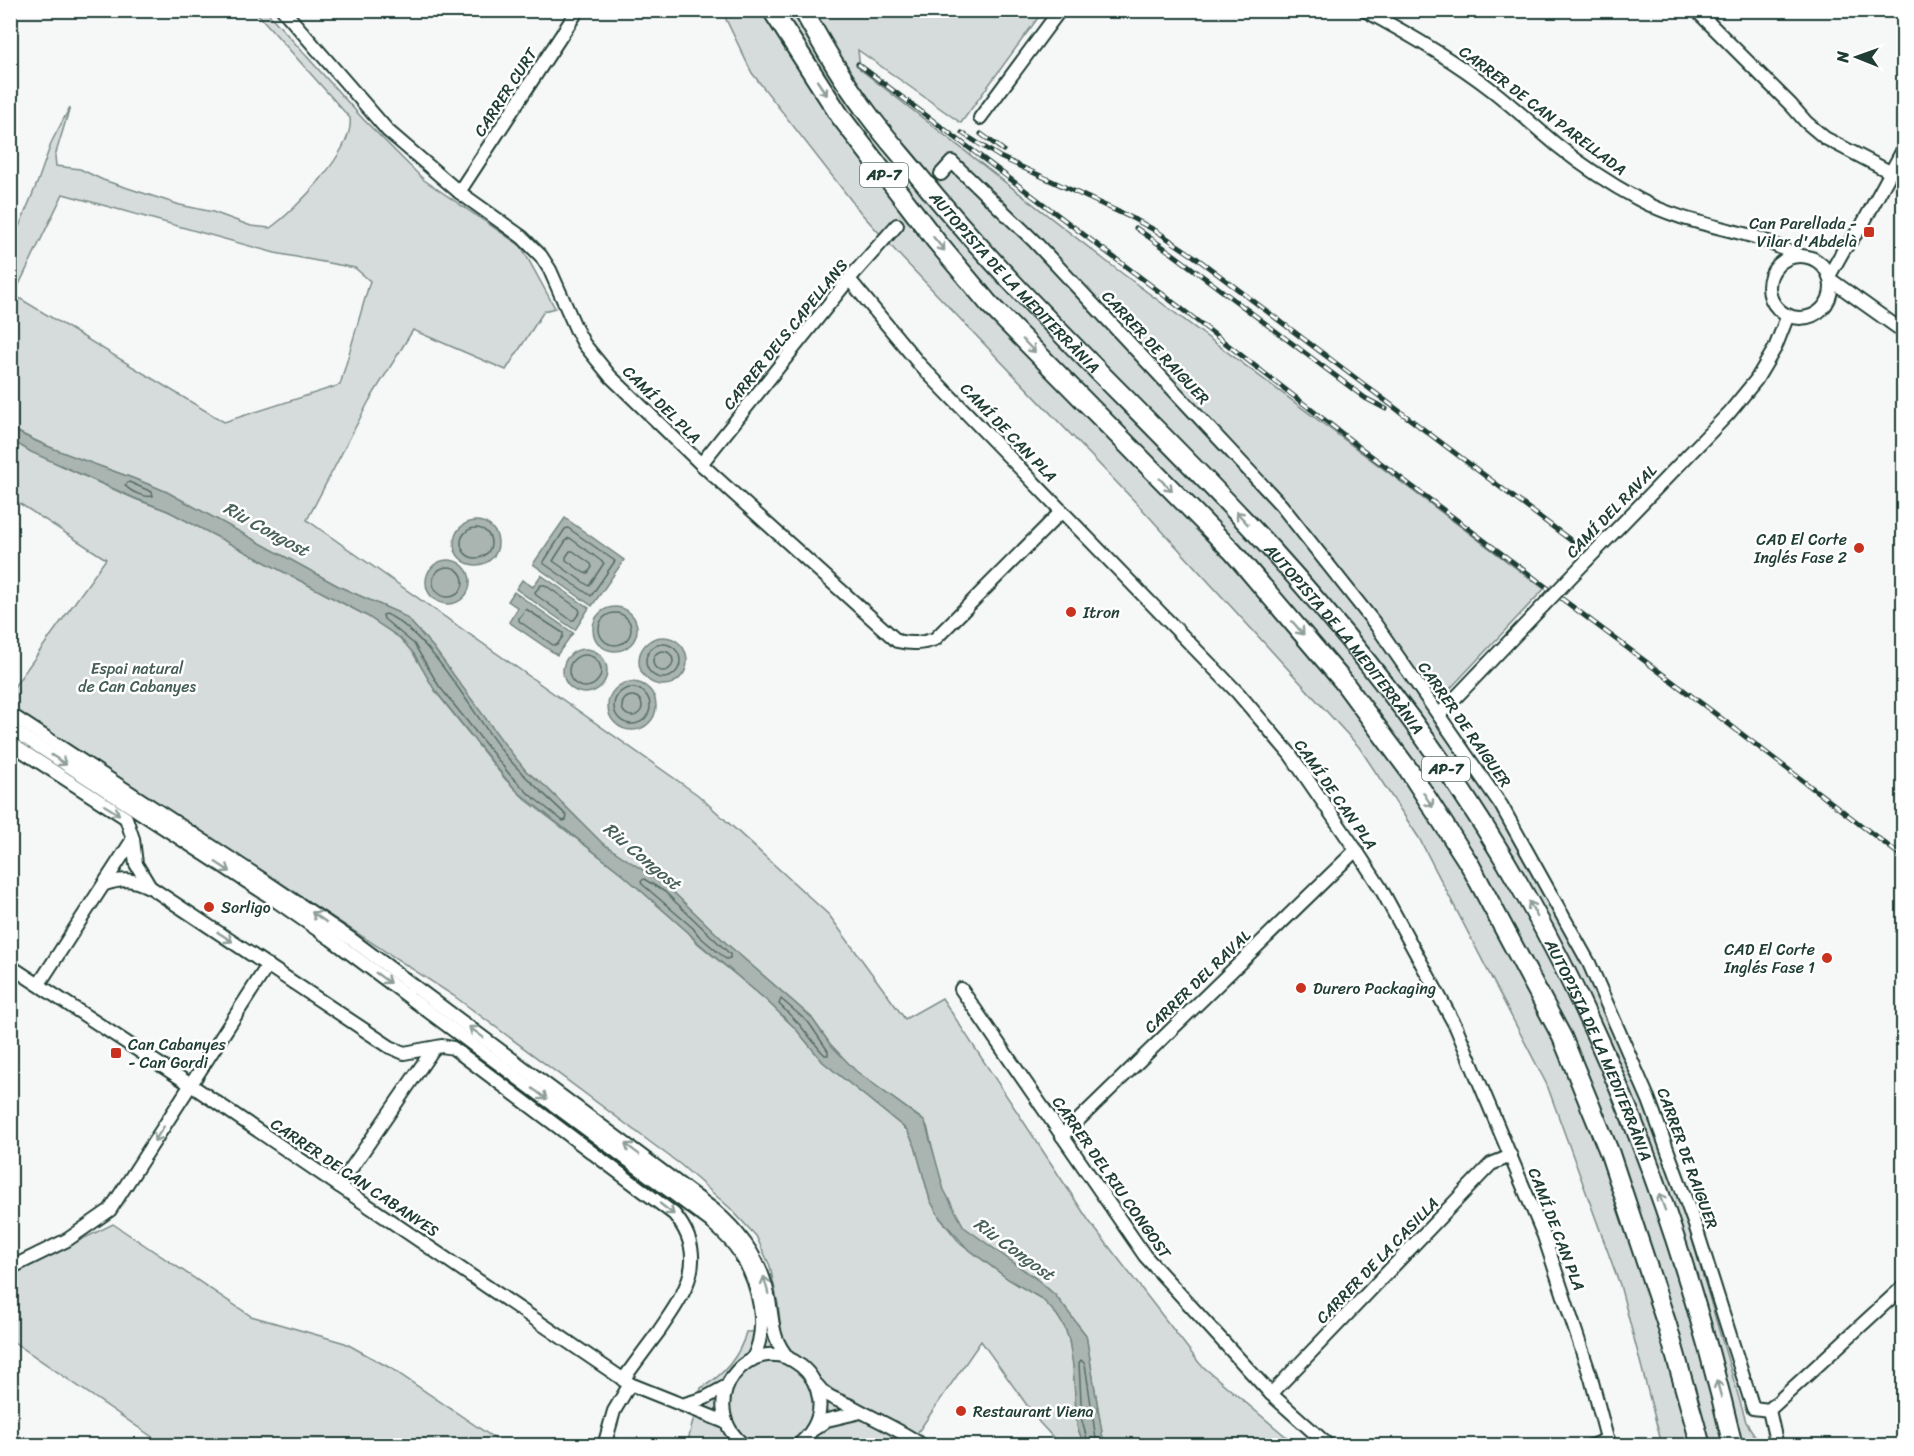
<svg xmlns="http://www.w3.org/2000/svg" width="1914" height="1456" font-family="Sriracha,sans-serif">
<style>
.green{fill:#d6dcdb;stroke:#7a8c88;stroke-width:1.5;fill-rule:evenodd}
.water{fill:#aab5b1;stroke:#72857f;stroke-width:1.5}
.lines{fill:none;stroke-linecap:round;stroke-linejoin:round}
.shore{stroke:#576d66;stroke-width:1.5}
.minor-tunnel{stroke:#cbd2d0;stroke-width:12;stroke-dasharray:12 6;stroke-linecap:butt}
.minor-casing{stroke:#1f3d34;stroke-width:16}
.highway-casing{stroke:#1f3d34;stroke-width:22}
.minor{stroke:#fff;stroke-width:12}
.highway{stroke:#fff;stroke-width:18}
.rail-casing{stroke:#1f3d34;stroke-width:5}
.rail{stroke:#fff;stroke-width:3;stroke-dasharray:9;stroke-linecap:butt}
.minor-bridge-casing{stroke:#1f3d34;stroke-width:16;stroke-linecap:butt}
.minor-bridge{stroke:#fff;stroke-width:12}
.oneway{stroke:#8f9e9a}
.poi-dot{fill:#c8321e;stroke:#fff;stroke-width:2}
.labels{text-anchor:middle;stroke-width:5;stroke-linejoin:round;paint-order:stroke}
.shield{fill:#fff;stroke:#627771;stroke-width:1.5}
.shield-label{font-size:15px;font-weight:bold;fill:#1f3d34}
.street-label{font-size:16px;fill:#1f3d34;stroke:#fff}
.poi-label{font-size:16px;fill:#1f3d34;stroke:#fff;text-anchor:start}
.park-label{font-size:16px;fill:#445d55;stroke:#fff}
.water-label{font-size:18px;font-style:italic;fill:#49615a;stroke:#fff}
</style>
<rect width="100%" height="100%" fill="#f6f7f7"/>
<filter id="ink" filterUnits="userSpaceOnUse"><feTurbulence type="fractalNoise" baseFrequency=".0167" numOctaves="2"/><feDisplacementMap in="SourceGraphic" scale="12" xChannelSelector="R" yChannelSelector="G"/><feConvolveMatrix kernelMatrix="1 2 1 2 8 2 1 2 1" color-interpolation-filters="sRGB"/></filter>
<g filter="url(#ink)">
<g class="green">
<path d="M255,11H266L363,119L424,180L521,246L555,308L544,311L506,370L413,330L369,401L307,520L698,795L829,915L905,1019L942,998L1089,1221L1200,1364L1296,1445H1104L1086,1335L1055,1295L1036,1278L970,1233C942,1210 936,1159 927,1126L922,1119L855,1071L830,1044L811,1017L727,944L668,887L602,843L545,786L526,771L505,746L433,647L409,620L398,613L340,587L167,492C115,469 60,456 11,428V246L38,181L52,141L70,107L55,156L56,166L80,169L103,180L180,205L213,212L251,226L270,228C295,211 355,149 350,118ZM63,194L275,253L355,268L370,281L340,385L224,422L14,295Z"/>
<path d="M722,11H1043L961,123L858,50L860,69L1115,268L1544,589L1430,710L1505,822L1574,947L1632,1070L1682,1205L1746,1422L1761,1445H1662L1620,1285L1547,1085L1419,838L1359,747L1143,510L902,258L861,213L752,73Z"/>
<path d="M10,440C51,461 92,480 133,498C146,504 160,507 172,513L367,616L400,638L412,651L436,692L505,779L526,800L621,873L689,933L695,941L766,1000L795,1028L823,1062L907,1130L915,1146L930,1200L940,1218L959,1242L1008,1279L1045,1301L1057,1315L1064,1325L1069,1340L1073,1362L1077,1426L1084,1445H1060L1039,1422L981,1341L909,1445H687L701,1388C723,1376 740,1356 746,1332L781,1331L778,1304L770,1266L756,1236L730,1208L681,1165L454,996L11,708V691L106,559L11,498Z"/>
<path d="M113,1224L251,1316L345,1343L392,1369L504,1445H164L11,1340V1274Z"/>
</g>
<g class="water">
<path d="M10,428C60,456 115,469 167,492L340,587L399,613L409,620L433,647L506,746L526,771L545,786L602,843L668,887L727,944L811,1017L830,1044L856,1071L925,1122L944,1190L964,1227L1039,1281L1055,1295L1086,1335L1104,1445H1084L1077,1426L1073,1366L1069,1340L1065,1328L1057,1315L1042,1299L1008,1279L966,1247L940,1218L930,1200L915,1146L907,1130L823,1062L795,1028L766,1000L695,940L689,933L621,873L518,792L506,779L434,689L414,654L400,638L367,616L168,511L134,498L31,452L11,440Z"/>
<path d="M565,518L624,560L592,606L533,564Z"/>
<circle cx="476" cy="543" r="22"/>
<circle cx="448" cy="582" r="22"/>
<path d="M541,575L589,608L575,630L516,589L522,580L533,587Z"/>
<path d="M514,592L573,633L557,655L509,622L518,608L508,601Z"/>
<circle cx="615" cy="629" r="22"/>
<circle cx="663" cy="661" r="24"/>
<circle cx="585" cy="671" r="22"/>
<circle cx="632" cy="706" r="24"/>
</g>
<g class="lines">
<g class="shore">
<path d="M129,482L152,492L153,496C145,498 130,492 125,485Z"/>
<circle cx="476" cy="543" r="15"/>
<path d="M568,528L615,561L591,596L543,563L565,529Z"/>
<path d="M570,538L604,563L589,586L553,561L567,539Z"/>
<path d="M570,551H573L591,564L592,567L588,573H584L566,560V557Z"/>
<circle cx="448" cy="582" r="15"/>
<path d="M545,585L579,609L580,612L574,620H571L536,595L535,592L541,585Z"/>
<path d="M526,609L563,633V636L557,645H553L519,621V618Z"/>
<circle cx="615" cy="629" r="16"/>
<path d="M383,615L386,614C430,634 472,712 502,751C521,775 545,794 567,816L566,820L563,821L530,795L510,775L439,686L414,644L384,619Z"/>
<circle cx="663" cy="661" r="17"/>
<circle cx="663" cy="661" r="10"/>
<circle cx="585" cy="671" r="16"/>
<circle cx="632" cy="706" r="18"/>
<circle cx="632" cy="706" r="10"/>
<path d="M644,879L665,892L730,954V958L726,959L699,936L693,928L642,884L641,881Z"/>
<path d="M781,999L809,1023L828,1051V1055H825L821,1051L799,1024L779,1004Z"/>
<path d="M1089,1446L1082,1421L1079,1363L1081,1360L1085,1364L1097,1446"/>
</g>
<path class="minor-tunnel" d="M897,225L941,174"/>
<g class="minor-casing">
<g id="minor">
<path d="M283,10L388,131L459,192L522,237L541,256L550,270L576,329L584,344L610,376L701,464L897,641C911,644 921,644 935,639L1062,511"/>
<path d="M1364,10C1409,34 1452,59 1492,90C1515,108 1536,128 1558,146C1583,166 1610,184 1638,199C1677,220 1713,225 1755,237C1771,242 1785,251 1801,256"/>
<path d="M1696,10L1791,105L1806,122L1825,138L1890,172"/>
<path d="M980,118L1060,10"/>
<path d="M941,174L952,162L1034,241L1281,505L1376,625L1501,805L1589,963L1649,1100L1696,1228L1753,1408L1769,1410"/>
<path d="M459,192L578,10"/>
<circle cx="1800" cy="287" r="31"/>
<path d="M1829,276L1843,251L1861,227L1904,148"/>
<path d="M849,279L920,365L1238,693L1290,754L1356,850L1380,887L1456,1027L1544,1236L1591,1378L1609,1446"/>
<path d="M1831,280L1904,332"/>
<path d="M701,464L849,279L897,225"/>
<path d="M1587,560L1729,413L1756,380L1775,348L1788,315"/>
<path d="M10,714L265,881L351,939L714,1210C741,1233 761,1260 768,1295C774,1322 770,1337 789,1359"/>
<path d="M1439,715L1543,606"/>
<path d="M10,728L269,896L331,939L710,1221C721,1231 732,1240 739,1252C759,1282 770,1328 752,1360"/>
<path d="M10,743L126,818L133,839L136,864L150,887L390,1047L404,1053L442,1046L453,1048L674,1214C710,1257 686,1292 659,1331C647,1347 635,1363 623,1380"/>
<path d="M105,884C122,878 133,879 149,887"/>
<path d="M10,966L191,1085L630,1384L725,1422"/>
<path d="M39,984L133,839"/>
<path d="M961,989L1145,1256L1271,1394L1329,1446"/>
<path d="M1062,1136L1356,850"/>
<path d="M339,1186L434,1048"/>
<path d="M10,1268L67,1240L110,1210L268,965"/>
<path d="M817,1385C826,1398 839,1400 853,1407C876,1420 901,1430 923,1446"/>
<path d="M1271,1394L1491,1164L1511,1156"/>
<path d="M685,1404L705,1398L725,1387"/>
<path d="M814,1429L827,1420L861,1412"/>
<path d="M604,1446L614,1411L630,1384"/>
<path d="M745,1446C690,1403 751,1326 801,1366C811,1374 817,1385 819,1398C822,1418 812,1434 797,1446"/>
<path d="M1591,1446L1608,1439"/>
<path d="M1777,1446L1769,1410L1904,1286"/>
</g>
</g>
<g class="highway-casing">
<g id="highway">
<path d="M772,10L840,116L936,241L989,304L1233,552L1342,680L1408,769L1470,865L1562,1037L1610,1154L1667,1325L1701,1446"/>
<path id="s1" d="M803,10C821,43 840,76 863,107C879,130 899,152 917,174C1026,308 1155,422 1271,549C1368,656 1457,773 1528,900C1622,1068 1689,1258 1733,1446"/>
</g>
</g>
<use href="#minor" class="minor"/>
<use href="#highway" class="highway"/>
<g class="rail-casing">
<g id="rail">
<path d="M858,64L1165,296L1358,446L1713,712L1904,858"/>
<path d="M962,133L1000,157L1134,219L1158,232L1195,257L1573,542"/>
<path d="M981,134L1003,150"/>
<path d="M1136,228L1173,254L1365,398L1386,409"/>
</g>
</g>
<use href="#rail" class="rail"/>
<g class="minor-bridge-casing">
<path id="minor-bridge" d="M1543,606L1587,560"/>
</g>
<use href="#minor-bridge" class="minor-bridge"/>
</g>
<defs><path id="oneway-shaft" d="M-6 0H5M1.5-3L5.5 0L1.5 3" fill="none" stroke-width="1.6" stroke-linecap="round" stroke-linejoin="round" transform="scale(1.5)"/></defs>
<g class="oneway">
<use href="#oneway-shaft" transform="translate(822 88) rotate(56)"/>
<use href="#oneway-shaft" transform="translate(939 244) rotate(51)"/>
<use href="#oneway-shaft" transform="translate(1029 346) rotate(46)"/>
<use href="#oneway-shaft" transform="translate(1166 485) rotate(45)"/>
<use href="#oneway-shaft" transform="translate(1242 518) rotate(-133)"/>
<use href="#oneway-shaft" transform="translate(1298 628) rotate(49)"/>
<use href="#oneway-shaft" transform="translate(59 760) rotate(33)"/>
<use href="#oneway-shaft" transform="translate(1428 800) rotate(57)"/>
<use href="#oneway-shaft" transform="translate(112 810) rotate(32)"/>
<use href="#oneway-shaft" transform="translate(223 867) rotate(33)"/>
<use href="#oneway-shaft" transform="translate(1533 909) rotate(-118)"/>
<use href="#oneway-shaft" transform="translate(319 917) rotate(-145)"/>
<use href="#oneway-shaft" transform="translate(225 937) rotate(33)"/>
<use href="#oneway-shaft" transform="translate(383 978) rotate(36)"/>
<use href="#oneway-shaft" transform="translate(476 1032) rotate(-143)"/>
<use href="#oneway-shaft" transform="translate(540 1094) rotate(37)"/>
<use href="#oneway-shaft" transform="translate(159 1134) rotate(123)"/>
<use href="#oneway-shaft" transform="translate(632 1149) rotate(-143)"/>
<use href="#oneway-shaft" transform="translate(1662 1202) rotate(-110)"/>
<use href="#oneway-shaft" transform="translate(667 1209) rotate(38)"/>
<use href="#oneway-shaft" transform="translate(766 1285) rotate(-105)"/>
<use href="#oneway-shaft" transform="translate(1719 1389) rotate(-105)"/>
</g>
</g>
<g class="poi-dot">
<rect x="1863" y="226" width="12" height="12" rx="3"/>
<circle cx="1859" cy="548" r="6"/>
<circle cx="1071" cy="612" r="6"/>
<circle cx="209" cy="907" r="6"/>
<circle cx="1827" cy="958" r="6"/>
<circle cx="1301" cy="988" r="6"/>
<rect x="110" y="1047" width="12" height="12" rx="3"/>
<circle cx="961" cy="1411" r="6"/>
</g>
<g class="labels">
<g class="shield">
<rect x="860" y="163" width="48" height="24" rx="4.5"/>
<rect x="1422" y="757" width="48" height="24" rx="4.5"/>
</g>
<g class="shield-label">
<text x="884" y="180">AP-7</text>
<text x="1446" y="774">AP-7</text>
</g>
<g class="street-label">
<text transform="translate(505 92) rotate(-57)" y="6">CARRER CURT</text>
<text transform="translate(1543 110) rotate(37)" y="6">CARRER DE CAN PARELLADA</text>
<text dy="6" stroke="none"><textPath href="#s1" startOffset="346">AUTOPISTA DE LA MEDITERRÀNIA</textPath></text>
<text transform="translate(785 334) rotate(-51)" y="6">CARRER DELS CAPELLANS</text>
<text transform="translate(1156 347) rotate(47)" y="6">CARRER DE RAIGUER</text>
<text transform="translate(662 404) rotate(45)" y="6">CAMÍ DEL PLA</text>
<text transform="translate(1009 432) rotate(46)" y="6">CAMÍ DE CAN PLA</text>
<text transform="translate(1611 511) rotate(-46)" y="6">CAMÍ DEL RAVAL</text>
<text dy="6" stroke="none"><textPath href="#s1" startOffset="832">AUTOPISTA DE LA MEDITERRÀNIA</textPath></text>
<text transform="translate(1465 724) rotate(55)" y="6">CARRER DE RAIGUER</text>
<text transform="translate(1336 794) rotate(55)" y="6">CAMÍ DE CAN PLA</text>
<text transform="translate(1197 981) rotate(-44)" y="6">CARRER DEL RAVAL</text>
<text dy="6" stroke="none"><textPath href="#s1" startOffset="1318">AUTOPISTA DE LA MEDITERRÀNIA</textPath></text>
<text transform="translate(1688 1158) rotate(70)" y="6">CARRER DE RAIGUER</text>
<text transform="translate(355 1177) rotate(34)" y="6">CARRER DE CAN CABANYES</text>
<text transform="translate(1112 1177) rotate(55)" y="6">CARRER DEL RIU CONGOST</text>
<text transform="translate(1557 1229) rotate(69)" y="6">CAMÍ DE CAN PLA</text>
<text transform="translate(1377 1260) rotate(-46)" y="6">CARRER DE LA CASILLA</text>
</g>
<g class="poi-label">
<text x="1857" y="229" text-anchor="end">Can Parellada -<tspan x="1857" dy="18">Vilar d'Abdelà</tspan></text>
<text x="1847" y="545" text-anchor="end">CAD El Corte<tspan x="1847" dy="18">Inglés Fase 2</tspan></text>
<text x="1083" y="618">Itron</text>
<text x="221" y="913">Sorligo</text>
<text x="1815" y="955" text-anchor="end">CAD El Corte<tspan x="1815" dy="18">Inglés Fase 1</tspan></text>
<text x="1313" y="994">Durero Packaging</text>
<text x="128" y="1050">Can Cabanyes<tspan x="128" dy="18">- Can Gordi</tspan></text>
<text x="973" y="1417">Restaurant Viena</text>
</g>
<g class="park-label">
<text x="137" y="674">Espai natural<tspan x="137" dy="18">de Can Cabanyes</tspan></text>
</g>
<g class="water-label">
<text transform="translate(266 529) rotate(29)" y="6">Riu Congost</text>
<text transform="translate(642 856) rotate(40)" y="6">Riu Congost</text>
<text transform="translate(1014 1249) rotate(36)" y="6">Riu Congost</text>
</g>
</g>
<rect width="1914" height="1456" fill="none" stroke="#fff" stroke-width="36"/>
<rect x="18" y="18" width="1878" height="1420" fill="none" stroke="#1f3d34" stroke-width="2" filter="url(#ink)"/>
<g transform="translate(1857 57) rotate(271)" stroke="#ffffff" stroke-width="4.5" paint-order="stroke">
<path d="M0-4.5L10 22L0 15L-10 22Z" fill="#1f3d34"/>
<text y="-9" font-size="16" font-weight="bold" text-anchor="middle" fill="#1f3d34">N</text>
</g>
</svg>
